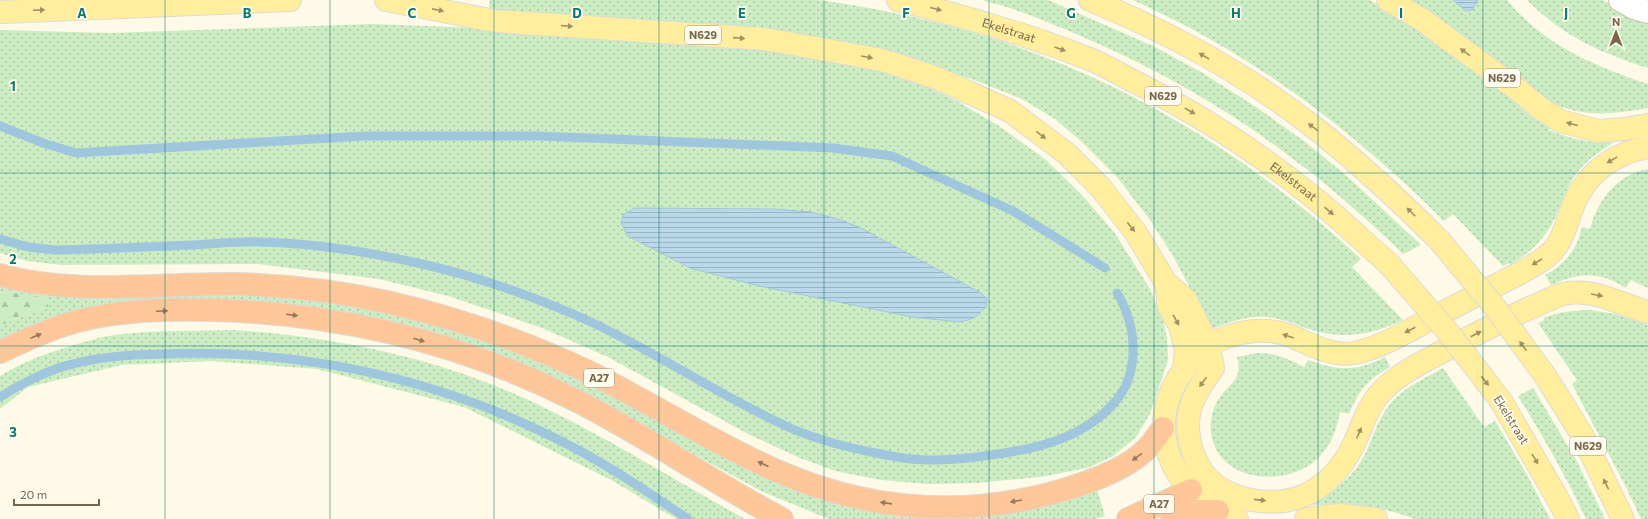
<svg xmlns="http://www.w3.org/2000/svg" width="1648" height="519" font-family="Commissioner,sans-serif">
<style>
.grass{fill:url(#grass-dots);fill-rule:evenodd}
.forest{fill:url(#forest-firs)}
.water{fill:url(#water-rules);stroke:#9fc6dd}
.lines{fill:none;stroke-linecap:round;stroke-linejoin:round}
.stream{stroke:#9fc6dd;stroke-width:9}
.minor-casing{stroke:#d2c4ab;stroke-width:24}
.major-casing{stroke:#dfdad3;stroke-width:24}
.highway-casing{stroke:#dfdad3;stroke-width:24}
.minor{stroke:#fff;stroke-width:22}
.major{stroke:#ffee9d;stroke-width:22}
.highway{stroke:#fdc79a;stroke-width:22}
.major-bridge-casing{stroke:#dfdad3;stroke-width:24;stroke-linecap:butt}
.major-bridge{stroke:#ffee9d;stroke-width:22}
.oneway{fill:#a38e62}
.oneway2{fill:#957959}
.grid{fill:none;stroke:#0f766e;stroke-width:1;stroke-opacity:0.55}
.labels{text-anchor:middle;stroke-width:3.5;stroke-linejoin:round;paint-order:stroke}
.shield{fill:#fffcef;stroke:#a3927b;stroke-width:1}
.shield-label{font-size:11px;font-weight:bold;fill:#7b6549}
.street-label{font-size:12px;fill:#7b6549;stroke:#fffcef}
.grid-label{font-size:13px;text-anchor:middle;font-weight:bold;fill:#0f766e;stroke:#fffcef;stroke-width:3.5;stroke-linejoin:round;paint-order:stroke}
</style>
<defs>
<pattern id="grass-dots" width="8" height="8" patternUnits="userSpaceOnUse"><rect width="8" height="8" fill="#ccedc4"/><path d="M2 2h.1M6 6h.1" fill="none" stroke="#abc4a1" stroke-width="1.8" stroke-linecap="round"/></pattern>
<pattern id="forest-firs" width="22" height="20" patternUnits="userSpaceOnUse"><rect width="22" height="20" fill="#ccedc4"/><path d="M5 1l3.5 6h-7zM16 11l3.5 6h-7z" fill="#abc4a1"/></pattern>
<pattern id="water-rules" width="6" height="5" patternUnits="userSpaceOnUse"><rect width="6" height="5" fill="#b9d9ea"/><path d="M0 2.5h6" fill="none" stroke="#9bb4c0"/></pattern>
</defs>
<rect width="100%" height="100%" fill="#fefae7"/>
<g class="grass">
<path d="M490,0C563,0 635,0 707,0C743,0 780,0 816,0C846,3 875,9 904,15C1078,52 1232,138 1361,259L1352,267L1403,320C1374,334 1344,340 1312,330C1299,326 1287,320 1274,318C1253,314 1232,321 1212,329L1173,256L1150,220L1117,177L1082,142L1055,119L1022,99L977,81L914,60L848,42L792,34L489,11Z"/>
<path d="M982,0H1048L1153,46L1201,72L1256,107L1304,141L1348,177L1421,245L1403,254C1306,159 1201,86 1076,34C1046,21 1014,8 982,0Z"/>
<path d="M1133,0H1370L1411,25L1501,90L1529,115L1549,128V130C1570,139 1589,143 1612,142L1613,143C1601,151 1588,159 1579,170C1566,186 1562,205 1553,222C1543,241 1527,255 1510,265L1509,263L1503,266L1453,214L1444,221C1368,145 1285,79 1190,28C1171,18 1152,9 1133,0Z"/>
<path d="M1406,0H1453L1466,11L1477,0H1507C1544,45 1594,66 1648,84V108C1607,115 1583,118 1545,100Z"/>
<path d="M1527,0H1602L1648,20V68C1600,53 1563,36 1527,0Z"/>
<path d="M371,24L542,30L754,47L871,66L915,81L957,101L999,126L1045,159L1082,195L1114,232L1150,289L1163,319L1167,338L1168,360L1150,414L1136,437L1112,457L1087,468L1040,477L976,483L927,484L881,480L835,471L800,458L748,434L608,357L542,328L448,296L379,279L258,264L61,265L27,261L0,253V30L110,33ZM634,208L811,212L844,221L863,229L981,293L960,322L912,317L759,286L690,268L628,236L621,223Z"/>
<path d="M1648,169V288L1631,280L1626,288C1598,271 1581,272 1551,285L1545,275C1565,265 1577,249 1582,227L1590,229C1598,200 1617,174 1648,169Z"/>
<path d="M0,285L271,296L327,302L370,309L442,326L497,343L555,367L843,505L1097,489L1105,516L1095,519H829L761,491L668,440L502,357L440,335L385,321L201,300L0,343V326L32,312L48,308L11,293L0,291Z"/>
<path d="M1590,310L1615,314L1648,325V519H1641L1626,487L1572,384L1577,380L1538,323L1544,320L1543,318C1559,312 1573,310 1590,310Z"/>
<path d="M233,330C339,337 443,359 539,405C610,439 676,481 745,519H676L613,481L464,407L317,369L211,361L122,365L28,387L0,409V376C20,364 36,357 58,350C80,343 101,336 123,334C159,330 197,331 233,330Z"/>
<path d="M1257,353C1275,353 1288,358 1304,367L1308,360C1338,371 1356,372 1385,357L1390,367C1366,381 1360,389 1349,414L1340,412C1336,433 1329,451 1311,464C1283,484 1231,482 1215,447C1207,430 1210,408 1223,393C1235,380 1242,376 1237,357Z"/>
<path d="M1443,368L1484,427L1495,421L1526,473L1550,519H1415C1382,506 1349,504 1313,505L1312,504C1334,492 1354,476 1365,454C1373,438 1377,421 1388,407C1402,388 1424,379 1443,368Z"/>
<path d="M1533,388L1575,458L1605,519H1586C1566,476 1543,436 1518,396Z"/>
</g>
<path class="forest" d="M0,291L47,298L48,308L32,312L0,326Z"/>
<g class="water">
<path d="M1453,0H1477L1478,1L1472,10L1466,11Z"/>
<path d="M634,208L773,209L811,212L844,221L863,229L981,293L987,299L986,307L978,315L971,319L960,322L912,317L759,286L690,268L628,236L621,223L623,215Z"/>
</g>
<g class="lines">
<g class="stream">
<path d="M0,126L43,143L76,153L364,136H539L833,148L892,156L1013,211L1105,268"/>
<path d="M0,239L28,247L56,250C101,249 147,247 192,245C215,244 237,241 260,242C311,243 363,251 413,262C474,275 533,296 589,321C656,352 718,395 786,426C816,440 849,448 881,454C891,456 901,458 911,459C942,462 973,458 1004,453C1045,447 1086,435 1114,403C1141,373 1137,326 1117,293"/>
<path d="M0,397C20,384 50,369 73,364C102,356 132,355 161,354C274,349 390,369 495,411C531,426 568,443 601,463C631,480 659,500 688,519"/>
</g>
<g class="minor-casing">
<path id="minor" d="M1620,0L1634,8L1648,12"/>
</g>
<g class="major-casing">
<g id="major">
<path d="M386,0L495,21L765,39L882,60L937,78L1010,111L1066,153L1101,188L1136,233L1166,283L1186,300L1209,347L1213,368C1203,383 1192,396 1189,414C1185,436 1194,465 1210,481C1232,501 1272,507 1300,497C1324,488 1342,468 1353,446C1360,432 1364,417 1372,404C1388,377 1424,362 1451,347C1480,332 1508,317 1539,304C1546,301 1555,296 1563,294C1594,287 1620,305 1648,312"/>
<path id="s1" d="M898,0C964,16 1029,35 1092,60C1106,66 1121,75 1135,82C1199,114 1259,153 1314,198C1340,219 1364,242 1389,264"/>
<path d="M1090,0C1171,33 1251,77 1320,132C1362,166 1401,202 1439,240"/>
<path d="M1388,0L1421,19L1518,90L1540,108L1560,121L1598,131L1624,129L1648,125"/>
<path d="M0,12L290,0"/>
<path d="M1166,283L1169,307L1180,326L1186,350L1184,369"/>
<path d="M1546,377L1582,435L1623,519"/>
<path d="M1501,401L1559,501L1568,519"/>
<path d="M1237,519C1177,499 1143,435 1178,378C1188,363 1202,349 1217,341C1238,331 1266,327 1288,335C1309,343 1330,357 1354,353C1379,348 1403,334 1425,322C1457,305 1490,288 1522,272C1534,265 1548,258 1556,247C1566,232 1569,214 1576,199C1590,170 1618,152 1648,147"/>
<path d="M1306,519L1338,515L1376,519"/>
</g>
</g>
<g class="highway-casing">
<g id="highway">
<path d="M0,275C75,296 156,283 234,284C284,285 337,291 387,302C457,318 526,342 591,373C653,404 713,443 777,471C868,511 964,518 1060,491C1090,482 1132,468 1152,443C1156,438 1159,433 1163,428"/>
<path d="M0,352C24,341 48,329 74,322C118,310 166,309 211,310C336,313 459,342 571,398C644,434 710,481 782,519"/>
<path d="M1128,519L1191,490"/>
<path d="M1172,519L1194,511H1218"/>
</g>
</g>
<use href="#minor" class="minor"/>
<use href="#major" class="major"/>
<use href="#highway" class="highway"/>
<g class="major-bridge-casing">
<g id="major-bridge">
<path d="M1439,240L1493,305L1546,377"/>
<path d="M1389,264L1448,332L1501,401"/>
</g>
</g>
<use href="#major-bridge" class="major-bridge"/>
</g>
<defs><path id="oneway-solid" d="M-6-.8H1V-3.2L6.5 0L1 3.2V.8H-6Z"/></defs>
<g class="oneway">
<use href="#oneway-solid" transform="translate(936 9) rotate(14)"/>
<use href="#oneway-solid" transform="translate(39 10) rotate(-2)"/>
<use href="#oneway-solid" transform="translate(438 10) rotate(11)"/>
<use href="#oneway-solid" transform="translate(567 26) rotate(4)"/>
<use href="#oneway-solid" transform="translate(739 38) rotate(4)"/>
<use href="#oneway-solid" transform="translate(1060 49) rotate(20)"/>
<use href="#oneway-solid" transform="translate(1465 52) rotate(-144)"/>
<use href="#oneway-solid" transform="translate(1204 56) rotate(-149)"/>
<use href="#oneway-solid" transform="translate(867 57) rotate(10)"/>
<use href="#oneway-solid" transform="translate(1190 111) rotate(29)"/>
<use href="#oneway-solid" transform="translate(1572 124) rotate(-165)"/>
<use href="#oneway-solid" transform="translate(1313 127) rotate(-144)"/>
<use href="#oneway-solid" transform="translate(1041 135) rotate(37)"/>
<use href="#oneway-solid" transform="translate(1612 160) rotate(149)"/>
<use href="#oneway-solid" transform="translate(1329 211) rotate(41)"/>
<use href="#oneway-solid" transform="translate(1411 212) rotate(-135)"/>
<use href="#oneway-solid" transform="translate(1131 227) rotate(52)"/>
<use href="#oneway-solid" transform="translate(1537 262) rotate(149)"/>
<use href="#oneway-solid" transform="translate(1597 295) rotate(10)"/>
<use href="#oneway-solid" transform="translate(1176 320) rotate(61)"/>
<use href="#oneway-solid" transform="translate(1410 330) rotate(153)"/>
<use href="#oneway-solid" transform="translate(1476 334) rotate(-28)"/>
<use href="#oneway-solid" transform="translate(1288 336) rotate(-161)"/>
<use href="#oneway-solid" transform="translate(1523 346) rotate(-126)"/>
<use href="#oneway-solid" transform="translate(1485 381) rotate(52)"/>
<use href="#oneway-solid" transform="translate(1203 382) rotate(126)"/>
<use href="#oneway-solid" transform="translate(1359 433) rotate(-67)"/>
<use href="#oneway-solid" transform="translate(1535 459) rotate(59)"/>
<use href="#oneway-solid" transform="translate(1606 484) rotate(-116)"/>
<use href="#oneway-solid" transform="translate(1260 500) rotate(6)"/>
</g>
<g class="oneway2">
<use href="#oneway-solid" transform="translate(162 311) rotate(-3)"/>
<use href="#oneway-solid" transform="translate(292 315) rotate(7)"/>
<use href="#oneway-solid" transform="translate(36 336) rotate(-23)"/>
<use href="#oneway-solid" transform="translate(419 340) rotate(16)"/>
<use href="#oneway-solid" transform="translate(1137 457) rotate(144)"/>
<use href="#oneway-solid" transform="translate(763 464) rotate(-155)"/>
<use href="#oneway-solid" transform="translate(1016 501) rotate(170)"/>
<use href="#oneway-solid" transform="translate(886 503) rotate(-172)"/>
</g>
<path class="grid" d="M165,0V519M330,0V519M494,0V519M659,0V519M824,0V519M989,0V519M1154,0V519M1318,0V519M1483,0V519M0,173H1648M0,346H1648"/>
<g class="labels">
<g class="shield">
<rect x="685" y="26" width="36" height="18" rx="3"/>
<rect x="1484" y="69" width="36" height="18" rx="3"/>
<rect x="1145" y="87" width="36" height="18" rx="3"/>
<rect x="584" y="369" width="30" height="18" rx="3"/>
<rect x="1570" y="437" width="36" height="18" rx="3"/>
<rect x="1144" y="495" width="30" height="18" rx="3"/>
</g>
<g class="shield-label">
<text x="703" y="39">N629</text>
<text x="1502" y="82">N629</text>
<text x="1163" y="100">N629</text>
<text x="599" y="382">A27</text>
<text x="1588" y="450">N629</text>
<text x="1159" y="508">A27</text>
</g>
<g class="street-label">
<text dy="4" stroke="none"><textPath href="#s1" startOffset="115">Ekelstraat</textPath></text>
<text dy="4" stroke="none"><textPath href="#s1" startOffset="439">Ekelstraat</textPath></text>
<text transform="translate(1511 420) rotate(58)" y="4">Ekelstraat</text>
</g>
</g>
<g class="grid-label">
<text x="82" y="18">A</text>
<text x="247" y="18">B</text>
<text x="412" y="18">C</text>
<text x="577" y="18">D</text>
<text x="742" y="18">E</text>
<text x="906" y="18">F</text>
<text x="1071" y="18">G</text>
<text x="1236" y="18">H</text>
<text x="1401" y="18">I</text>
<text x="1566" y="18">J</text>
<text x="13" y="91">1</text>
<text x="13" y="264">2</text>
<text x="13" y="437">3</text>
</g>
<g transform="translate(1616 32)" stroke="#fffcef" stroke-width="3" paint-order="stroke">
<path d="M0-3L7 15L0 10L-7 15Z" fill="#7b6549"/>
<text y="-6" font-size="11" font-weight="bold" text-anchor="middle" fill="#7b6549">N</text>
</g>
<path d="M14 499v6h85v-6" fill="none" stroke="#7b6549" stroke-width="2"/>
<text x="20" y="499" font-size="12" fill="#7b6549" stroke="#fffcef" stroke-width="3" paint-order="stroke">20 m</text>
</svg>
